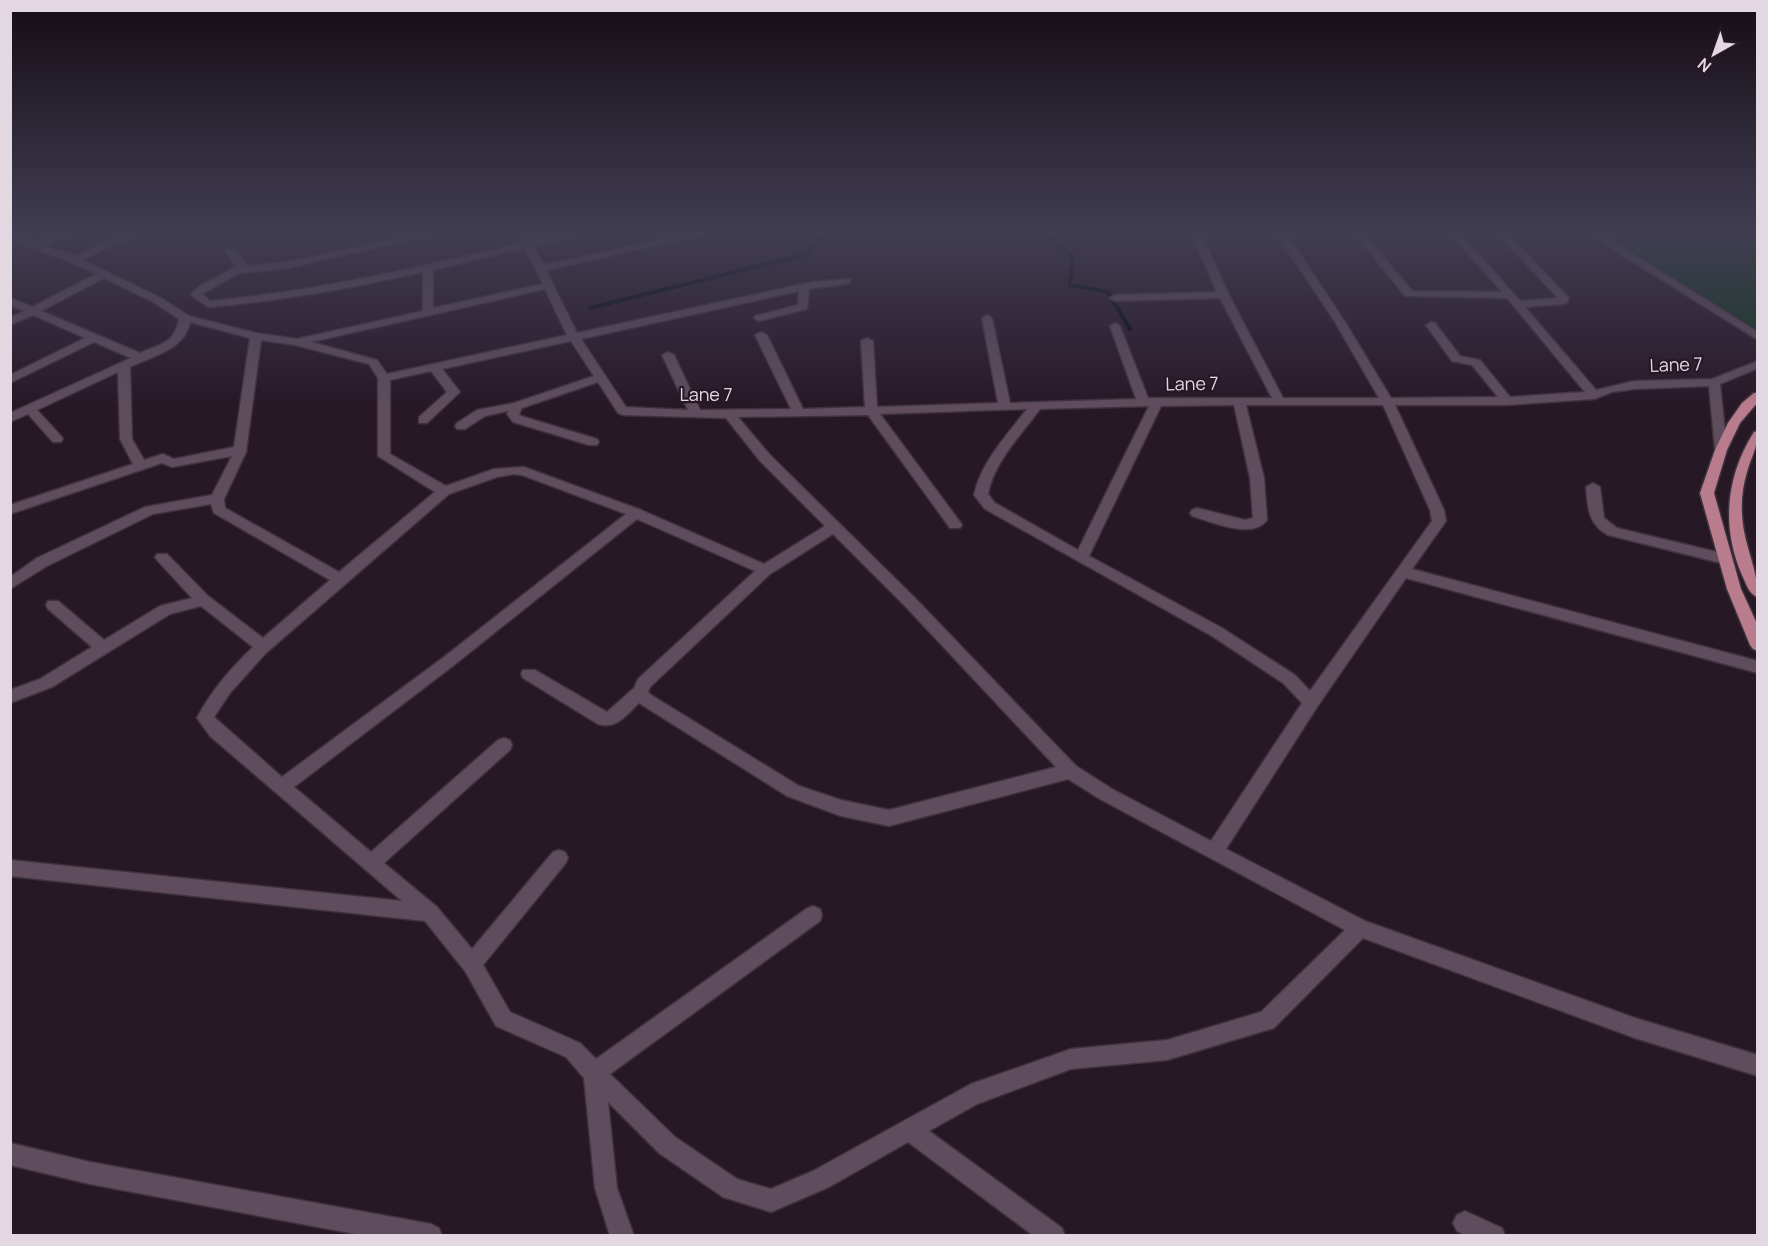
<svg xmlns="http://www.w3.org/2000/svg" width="1768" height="1246" font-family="Manrope,sans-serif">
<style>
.green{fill:#123820}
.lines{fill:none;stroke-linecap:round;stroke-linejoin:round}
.stream{stroke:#000710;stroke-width:4}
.minor-casing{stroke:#3e333d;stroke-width:3}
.major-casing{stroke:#3e333d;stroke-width:3}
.minor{fill:#5f4d5d;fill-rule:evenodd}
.major{fill:#b97c8c;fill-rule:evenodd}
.labels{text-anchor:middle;stroke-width:4.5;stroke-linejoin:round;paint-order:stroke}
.far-street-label{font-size:18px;fill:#e3d8e2;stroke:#271826}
</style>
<rect width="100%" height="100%" fill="#271826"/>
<path class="green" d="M1597,233H1757V331Z"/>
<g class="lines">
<g class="stream">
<path d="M1045,233L1072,257L1070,285L1108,292L1130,329"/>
<path d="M590,308L804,255L827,233"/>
</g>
<g class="minor-casing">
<g id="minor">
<path d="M10,233L36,242L59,233H72L45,246L75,256L125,233H138L83,260L161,298L189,316L256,333L297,339L423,311V272C352,288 281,301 208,307L191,295C202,279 222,279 235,265L225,251L226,249H234L246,263L245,266L288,262L421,233H439L288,268L239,273L202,294L210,301C317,291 419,267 523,243L518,233H528L532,241L566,233H584L534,246L544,265L692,233H711L546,270L577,333L812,282L850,279V283L846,284L809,289L807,309L759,321L754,318L755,316L798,305L799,291L581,339L626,407L688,410L662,355L668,352L674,355L700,410L791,409L755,335L761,332L767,335L803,409L865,407L861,341L867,338L873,341L877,407L998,403L982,318L987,315L992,318L1010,403L1136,399L1110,326L1115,323L1120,326L1148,398H1272L1220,298L1115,301L1110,298L1115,295L1217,292L1191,233H1201L1229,295L1283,398H1379L1335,322L1276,233H1286L1345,322L1391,398L1498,397L1472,365L1452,361L1426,325L1431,322L1435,323L1460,356L1480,360L1510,397L1585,392L1507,298L1405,296L1354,233H1364L1412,291L1502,292L1450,233H1460L1520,301L1558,298L1497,233H1507L1569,298L1567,303L1563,304L1525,307L1596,390L1634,381L1712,379L1758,361V368L1720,384L1727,450L1721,454L1715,450L1709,386L1634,389L1612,392L1594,399L1507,405H1395L1444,510L1446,521L1412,569L1758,661V673L1406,578L1317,707L1226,849L1365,921L1635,1018L1758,1055V1076L1635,1038L1363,938L1274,1028L1167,1060L1071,1069L977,1104L929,1131L1062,1228L1065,1236H1034L908,1142L829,1187L771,1212L723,1197L659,1153L608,1102L617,1188L634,1236H610L595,1188L584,1078L566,1057L496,1026L465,971L425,921L10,876V860L402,901L210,736L197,718C211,691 231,668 253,647L201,606L170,614L52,687L10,703V690L40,679L92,647L48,609L46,605L48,601H58L104,640L160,606L192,598L157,560L155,557L157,554H167L208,596L263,638L330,580L214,513L211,504L153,514L47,566L10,589V577L37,558L145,507L212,495L232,456L172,467L162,463L10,514V505L133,464L120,439L118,372L37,410L61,436L63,439L61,442H53L28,414L10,422V413L131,358L94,342L10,383V375L85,338L33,315L10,325V318L24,311L10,305V298L32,307L96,274L71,262L10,240ZM525,248L543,284L433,308V270ZM104,278L153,302L179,319C174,344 162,343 140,353L41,311ZM545,289L567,335L387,374L377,360L311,342ZM190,322L250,338L234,447L174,459L163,454L144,460L132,439L130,367C152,356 185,350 190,322ZM261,340L295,345L369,364L378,378V456L435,492L339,572L225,508L224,499L246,452ZM571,341L594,376L514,403L477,410L457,423L455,426L457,429H465L485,416L508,411L507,414L513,422L589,445H597L599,442L597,439L521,416L519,414L522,408L598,382L618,413L623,415L726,418L760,461L825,526L764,564L641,510L524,467L494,469L446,486L390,454V380L431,371L447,392L419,417V423H427L460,392L442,369ZM1234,405L1250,478L1253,518L1245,520L1197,508L1192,510L1190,513L1192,516C1212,522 1252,540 1267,520L1264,478L1246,405H1383L1430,510L1432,521L1310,691L1295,675L1222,628L1089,556L1161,406ZM1149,406L1078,550L995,503L988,494C994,462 1021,435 1040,409ZM1027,409C1007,435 981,462 974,495L985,509L1212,636L1283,683L1302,703L1211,841L1112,789L1076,766L916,599L770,455L738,417L868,415L950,528H960L962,525L960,522L880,414ZM514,474L522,475L626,514L444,657L282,777L214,717L230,693L266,653L449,494L497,477ZM637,519L755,571L638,679L634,688L607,712L535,670H523L521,674L523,678L598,724C616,730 626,715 639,703L787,796L841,816L889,826L1068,779L1100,799L1345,930L1261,1012L1167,1040L1071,1049L971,1084L813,1171L771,1189L737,1179L675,1137L610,1074L820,921L822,915L820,909L813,906L806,909L596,1059L580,1043L510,1012L483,965L565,864L568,858L565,852L559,850L553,852L472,949L437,907L384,863L510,750L512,745L510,740L504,738L498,740L371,852L294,787L454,665ZM833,534L906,607L1056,767L889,810L841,800L799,786L651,695L648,692L650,687L770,574Z"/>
<path d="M1587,233H1599L1758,332V340Z"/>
<path d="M1593,483L1600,487L1604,518L1617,528L1725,554L1732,559L1725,564L1608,535C1588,524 1588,508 1586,487Z"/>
<path d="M10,1143L90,1162L431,1224L439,1228L442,1236H366L90,1184L10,1165Z"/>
<path d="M1465,1211L1502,1228L1505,1236H1466L1457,1231L1453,1223L1457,1215Z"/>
</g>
</g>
<g class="major-casing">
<g id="major">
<path d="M1754,393H1758V402L1740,423L1727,450L1714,493L1741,589L1758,626V651L1753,649L1750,645L1727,589L1700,493L1715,450L1728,423L1742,403Z"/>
<path d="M1758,431C1758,447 1751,457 1747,472C1743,485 1741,500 1742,514C1743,544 1758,568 1758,597C1749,595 1746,583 1742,575C1721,527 1726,476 1754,432Z"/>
</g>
</g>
<use href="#minor" class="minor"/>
<use href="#major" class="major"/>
</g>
<linearGradient id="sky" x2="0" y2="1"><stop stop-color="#150d15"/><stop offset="0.57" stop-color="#413d52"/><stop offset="1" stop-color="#413d52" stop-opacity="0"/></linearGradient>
<rect width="1768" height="407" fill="url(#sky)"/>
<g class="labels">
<g class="far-street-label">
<text transform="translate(1676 365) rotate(-2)" y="6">Lane 7</text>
<text transform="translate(1192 384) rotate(-1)" y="6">Lane 7</text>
<text x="706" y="401">Lane 7</text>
</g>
</g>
<rect width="1768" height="1246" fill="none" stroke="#e3d8e2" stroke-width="24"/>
<g transform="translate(1714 54) rotate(220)" stroke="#271826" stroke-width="4.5" paint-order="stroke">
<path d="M0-4.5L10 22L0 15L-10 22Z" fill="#e3d8e2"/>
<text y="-9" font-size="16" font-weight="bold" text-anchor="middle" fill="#e3d8e2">N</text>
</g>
</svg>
